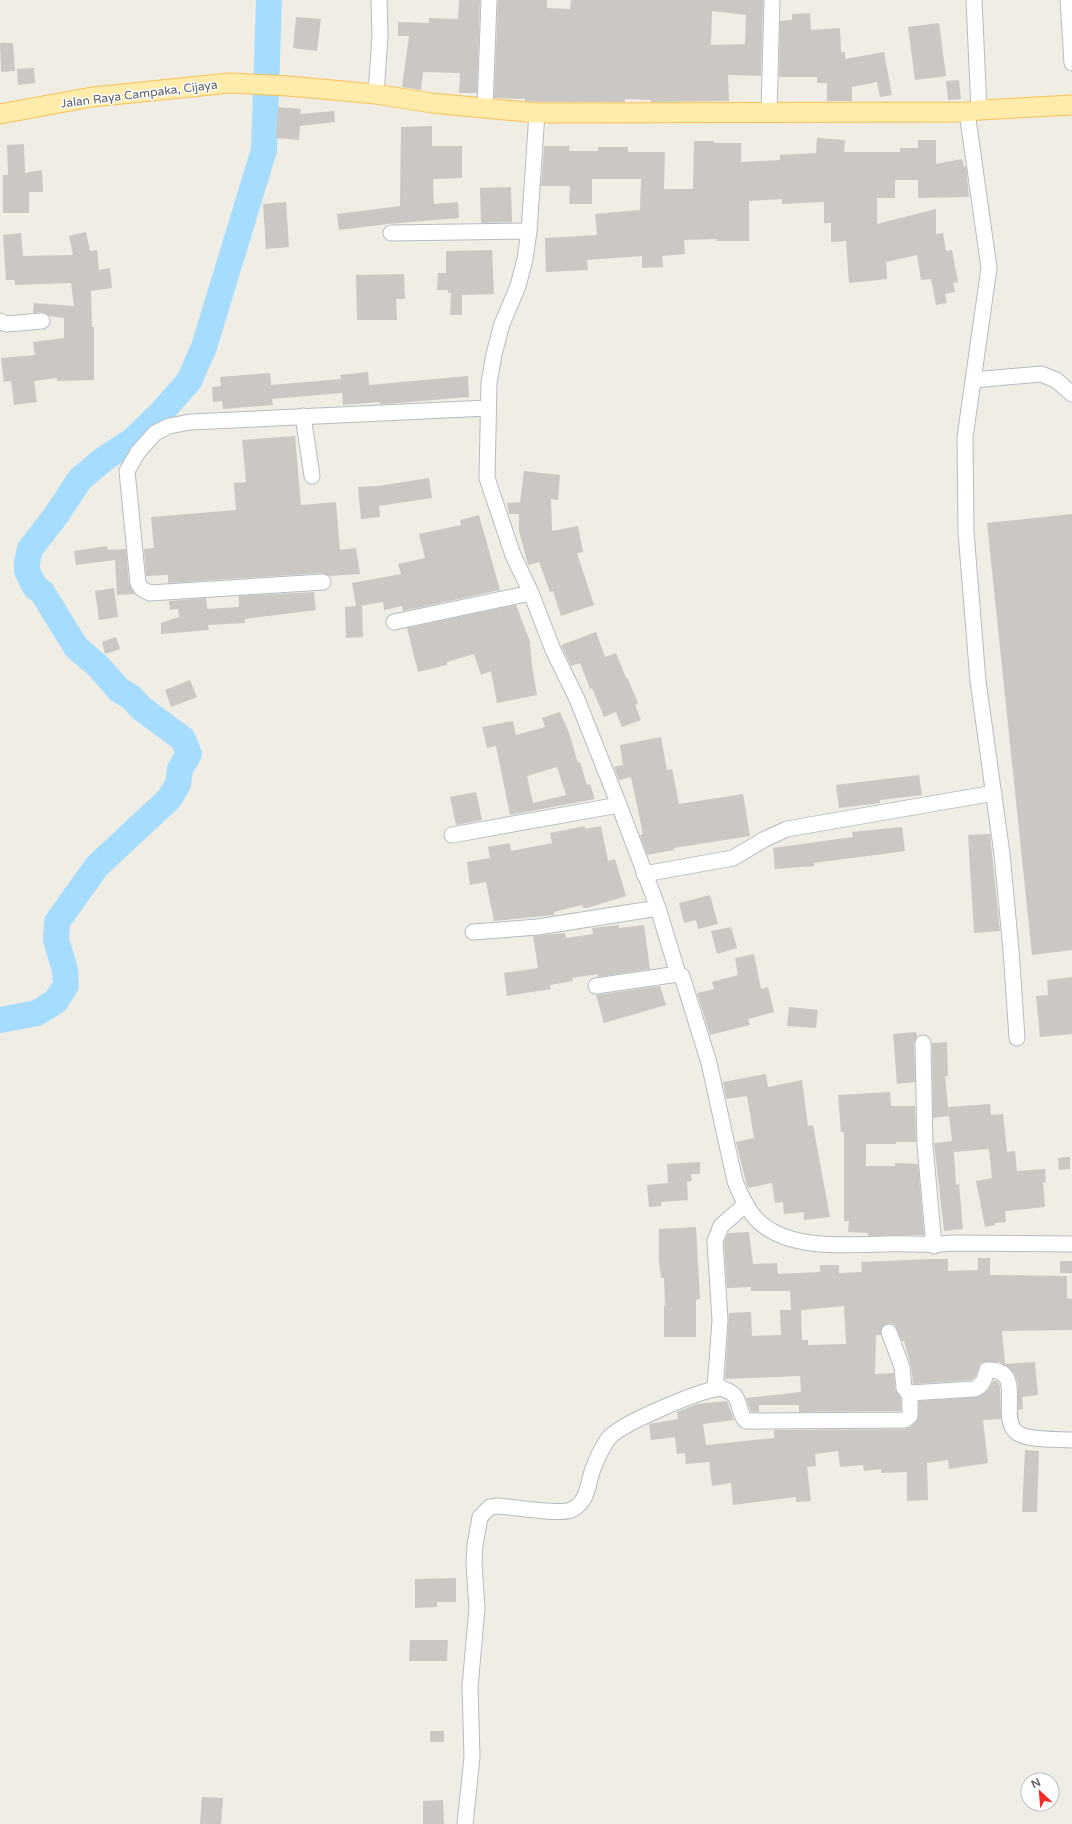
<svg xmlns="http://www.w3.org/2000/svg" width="1072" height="1824" font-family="'Varela Round',sans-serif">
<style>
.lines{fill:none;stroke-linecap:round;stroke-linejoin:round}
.river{stroke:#a6ddff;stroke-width:26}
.building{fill:#cbc7c2;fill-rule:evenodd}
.minor-casing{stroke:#b7bbbf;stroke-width:17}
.major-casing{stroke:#f9c154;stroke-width:21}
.minor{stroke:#fff;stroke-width:15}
.major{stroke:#ffecab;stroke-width:19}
.labels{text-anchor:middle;stroke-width:3;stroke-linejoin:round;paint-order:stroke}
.street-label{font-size:12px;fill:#5c6166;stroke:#fff}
</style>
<rect width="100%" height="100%" fill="#f0ede5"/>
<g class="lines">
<path class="river" d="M0,1020L37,1013L56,1001L66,985L65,970L56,940L57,922L97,866L169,799L178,784L180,769L189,754L183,739L141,708L131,697L119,690L99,667L76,647L42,592L35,587L27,571V563L30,549L57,514L80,479L104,459L133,440L160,414L189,381L204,347L264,150L269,0"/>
</g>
<g class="building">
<path d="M459,0H480L477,93H459L460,73L423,72L421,90L402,87L409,36H398V22L429,23V18L458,19Z"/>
<path d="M498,0H547V8L570,9L571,0H763L761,76L728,75L729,101L651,102V100L625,99V102H538L525,101V99L494,98ZM712,11L746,15L745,44L711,45Z"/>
<path d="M810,13L811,30L840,28L841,52H845V59L884,52L892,95L880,97L877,82L852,87V101H827V83H817V77H779L780,21L792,20V14Z"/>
<path d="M296,17L321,19L317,51L293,48Z"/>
<path d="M939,23L946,76L915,80L908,27Z"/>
<path d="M0,43H13L15,71L1,72Z"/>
<path d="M34,68L35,83L18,85L17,69Z"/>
<path d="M959,80L961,99L948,100L946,81Z"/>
<path d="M278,107L301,109L300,114L334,111L335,122L300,126L299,140L276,138Z"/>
<path d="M432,126V146H462V178L433,179L434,204L458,202L459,218L388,224L339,230L337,214L400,206L401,127Z"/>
<path d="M817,138L845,140L844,152H900V148H918V140H936V164L962,159L964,167L966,166L969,197L918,198V180H895V198H877V224L936,209V234L943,233L946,251L952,250L958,282L953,283L955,292L945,294L947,303L936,305L931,279L921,280L917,255L886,262L887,279L849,283L846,241L831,242V223H824V202L782,204V199L749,201V241H717V239L684,240L685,254L662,256L663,267L642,268V256L587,260L588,270L546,272L545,238L597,235L595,214L640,210L641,179H592V204H569L570,186H541L544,146H570L569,151H598V147H628V152H665L664,189H693L694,141H714V143H741V162L780,160V155L816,153Z"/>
<path d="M24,144L25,173L42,170L43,192H29V213H3V175H8L7,145Z"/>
<path d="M511,187L512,222L481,223L480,188Z"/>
<path d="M286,202L289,247L266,249L263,204Z"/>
<path d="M86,232L90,251L97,250L99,270L110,268L112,288L91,291L92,327H94V380L57,381V378L34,381L37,402L14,405L11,381L4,382L1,358L35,355L33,342L64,338V318L50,316L42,312L33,313L34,303L74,306L71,283L15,285V280H6L3,235L21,233L23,256L73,255L69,236Z"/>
<path d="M492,250L494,294L462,295V315H450L451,293H448V290H437L438,273H446V251Z"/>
<path d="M404,274L405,299H396L397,320H357L356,275Z"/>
<path d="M368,372L369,385L468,376L469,397L386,404H380L379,402L343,405L342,393L272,399L273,405L223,409L222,401L213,402L212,387L221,386L220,377L270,373L271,385L341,379L340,375Z"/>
<path d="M295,436L301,505L336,502L340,550L356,548L360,574L330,576L322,573L168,583V575L146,576L144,549L154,548L151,517L236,510L234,483L246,482L242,440Z"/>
<path d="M524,471L560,475L558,500L551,499L552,531L578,526L583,552L577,553L594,605L561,616L553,591L550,592L539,562L528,565L519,531V514H509L507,503L520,502Z"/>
<path d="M429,478L432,498L379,506L380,517L361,519L358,487L378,486Z"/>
<path d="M1072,514V950L1032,955L987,523Z"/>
<path d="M479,515L500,590L403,611L402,606L384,610L383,602L360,606H362L363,637L346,638L345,607L356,606L352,583L401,574L398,564L425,558L419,534L461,525L460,520Z"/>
<path d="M107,546L108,550L126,549L129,584L135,594L117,595L115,560L76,565L74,551Z"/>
<path d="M114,588L118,617L99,620L95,591Z"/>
<path d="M314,592L316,610L245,619V623L208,625L209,630L161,634V623L179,617L178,609L170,610L169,601L206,598L207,609L239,607V596Z"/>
<path d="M516,605L531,644H530L532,666L537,695L497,703L491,671L481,675L474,654L447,662V665L418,672L407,628Z"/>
<path d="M596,632L605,657L616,653L626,678L627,677L638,703L635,705L641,720L622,727L616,712L604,717L592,688L590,689L580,663L571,666L561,645Z"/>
<path d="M116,637L120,649L105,654L102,642Z"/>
<path d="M190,680L197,697L171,707L165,690Z"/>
<path d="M560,712L569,733L578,763L580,762L587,785L590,784L595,799L510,815L496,746L487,748L482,727L513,721L516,735L545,727L542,718ZM557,767L566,795L533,803L527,776Z"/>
<path d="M661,737L667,770L672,769L679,804L743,794L750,836L674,848V850L647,855L640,835L643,834L631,777L619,780L614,767L623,765L620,745Z"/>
<path d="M919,775L922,795L880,800V803L839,808L836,785Z"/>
<path d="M476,792L482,820L456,825L450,797Z"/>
<path d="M585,826V829L601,826L608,861L615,859L626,896L587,908H583L582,905L554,912V915L494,921L486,882L470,885L467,862L490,858L488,847L510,843L511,851L552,843L550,833Z"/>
<path d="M902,827L905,851L814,863V866L775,869L773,848L853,837L852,832Z"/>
<path d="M990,834L1000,931L974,933L968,835Z"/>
<path d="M710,895L718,924L698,929L696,920L684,923L679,903Z"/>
<path d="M619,925V928L644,925L650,969L598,977V974L572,978L573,981L550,985L551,989L507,996L504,973L538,968L533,936L565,933L566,938L593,934L592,928Z"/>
<path d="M731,927L737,948L717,954L711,931Z"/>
<path d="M754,954L761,989L768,987L774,1012L748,1019L750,1025L710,1035L697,993L714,989L712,982L738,975L735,958Z"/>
<path d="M1072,977V1034L1040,1037L1036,996L1048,995L1047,980Z"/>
<path d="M660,986L666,1005L604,1023L596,995Z"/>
<path d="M789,1007L818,1010L816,1028L787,1026Z"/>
<path d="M916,1032L917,1037L914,1043L915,1082L897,1084L893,1034Z"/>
<path d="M947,1042L948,1076H945L949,1116L933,1118L932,1043Z"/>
<path d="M766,1074L768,1087L802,1080L808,1126L813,1125L830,1217L804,1220V1212L784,1214L783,1202L775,1203L772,1183L748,1188L747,1186L736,1142L754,1138L747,1096L726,1099L723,1082Z"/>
<path d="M890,1092L891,1106H915L916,1142H896V1144H866V1166H895V1163L918,1164L924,1235L868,1236V1233L848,1232L849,1221H844V1132H841L838,1095Z"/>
<path d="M990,1104L991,1115L1003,1114L1007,1152L1015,1151L1017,1171L1045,1169L1046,1182L1043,1183L1045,1207L1005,1211L1006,1222L995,1223V1225L985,1227L976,1181L992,1178L989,1149L954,1152L956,1185L959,1184L963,1229L944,1231L934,1143L952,1141L948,1107Z"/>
<path d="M1070,1157V1169L1059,1170L1058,1158Z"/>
<path d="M700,1162V1174H691L692,1181L687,1182L688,1200L661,1202V1206L649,1207L647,1185L668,1183L667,1164Z"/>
<path d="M696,1227L700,1299L696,1300V1337H664V1306H665L664,1278H661L659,1261V1229Z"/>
<path d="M749,1232L753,1264L777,1263L778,1274L820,1272V1265H839V1273L862,1272L861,1262L931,1259H948V1271L978,1270V1258H990V1275L1067,1276V1298L1072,1299V1330L1002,1331L1005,1364L1035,1362L1038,1395L1022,1397L1023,1409L1018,1410V1383L1014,1373L1000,1362H983L980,1364L976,1376L972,1380L913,1384L911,1366L904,1341H902L895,1325L890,1323L882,1327L881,1335H876L875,1374L894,1373L895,1389L901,1398V1411L799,1412V1405H759V1412H751L746,1398L801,1392L800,1376L725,1379L729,1313L751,1312L752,1336L781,1335L780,1310H791L790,1291H751V1287L727,1288L724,1242L728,1233ZM844,1306L846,1344L808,1345V1340H802L801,1310Z"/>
<rect x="1060" y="1261" width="12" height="12"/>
<path d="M994,1380L998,1382L1000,1386L1001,1419L983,1420L988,1463L949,1469L948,1460L927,1463L928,1500L907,1501V1472L881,1473V1469L864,1471L863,1465L840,1467L838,1451L815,1454L816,1466L807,1467L811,1501L796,1502V1497L733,1505L731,1483L712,1486L709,1462L686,1464L685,1453L677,1454L675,1437L651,1440L649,1424L678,1419L677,1412L697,1404L727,1401L734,1420L703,1424L706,1445L774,1438V1430H780L905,1429L911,1427L918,1420L919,1401L977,1397L987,1391Z"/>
<path d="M1025,1450L1039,1451L1037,1512H1022Z"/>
<path d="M456,1578V1602H437V1607L415,1608V1579Z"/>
<path d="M410,1640H448L447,1661H409Z"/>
<rect x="430" y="1731" width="14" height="11"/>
<path d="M202,1797L223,1798L221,1824H200Z"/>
<path d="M443,1800L444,1824H423V1801Z"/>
</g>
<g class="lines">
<g class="minor-casing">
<g id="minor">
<path d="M974,0L979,110"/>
<path d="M1068,0L1072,63"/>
<path d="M376,94L380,36L379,0"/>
<path d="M485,109L489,0"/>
<path d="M967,112L989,268L965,437L966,532L978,681L1002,854L1011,950L1017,1038"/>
<path d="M537,113L529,231L525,259L518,286L502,324L494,354L489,383L487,478L513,555L531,593L553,650L577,699L619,805L658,908L678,974L682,976L709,1063L735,1181C739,1192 745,1204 752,1214C780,1251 843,1245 885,1244C907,1243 929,1246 952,1243L1072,1244"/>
<path d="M769,113L772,0"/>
<path d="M391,233L529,231"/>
<path d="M0,321L6,324L42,321"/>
<path d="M973,380L1041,374L1056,380L1072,394"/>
<path d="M303,416L312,476"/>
<path d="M323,582L150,593L142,589L138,583L127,471L138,452L155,433L169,426L190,422L488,408"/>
<path d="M394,622L531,593"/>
<path d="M452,835L619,805"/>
<path d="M644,874L733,858L765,839L787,829L994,793"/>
<path d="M473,932L538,927L658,908"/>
<path d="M596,986L678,974"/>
<path d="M923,1043L925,1146L934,1246"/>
<path d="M889,1332L902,1367L904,1388L909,1394"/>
<path d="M715,1389L720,1387C724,1390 730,1391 734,1395C741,1402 738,1413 746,1421L905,1420L910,1416V1393L974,1389C982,1387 985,1379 987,1370C1026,1368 999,1414 1015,1431C1024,1441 1058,1439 1072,1440"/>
<path d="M465,1824L472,1757L470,1687L477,1608L474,1563L475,1545L480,1517L490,1507L498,1506C515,1507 558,1515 571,1510C589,1502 587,1484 593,1469C597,1458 602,1448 608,1439C619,1424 695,1393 715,1389L720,1320L715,1241L721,1226L746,1204"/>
</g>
</g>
<g class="major-casing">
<path id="major" d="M0,114L92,97L230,83L288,86L376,94L432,103L537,113L967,112L979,110L1072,105"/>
</g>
<use href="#minor" class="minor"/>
<use href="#major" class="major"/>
</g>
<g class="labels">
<g class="street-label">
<text transform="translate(139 94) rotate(-7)" y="4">Jalan Raya Campaka, Cijaya</text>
</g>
</g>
<g transform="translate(1040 1792) rotate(334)"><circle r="19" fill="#ffffff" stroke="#bec0c2"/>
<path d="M0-3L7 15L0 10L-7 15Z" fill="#f32b27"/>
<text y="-6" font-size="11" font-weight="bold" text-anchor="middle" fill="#5c6166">N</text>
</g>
</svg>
